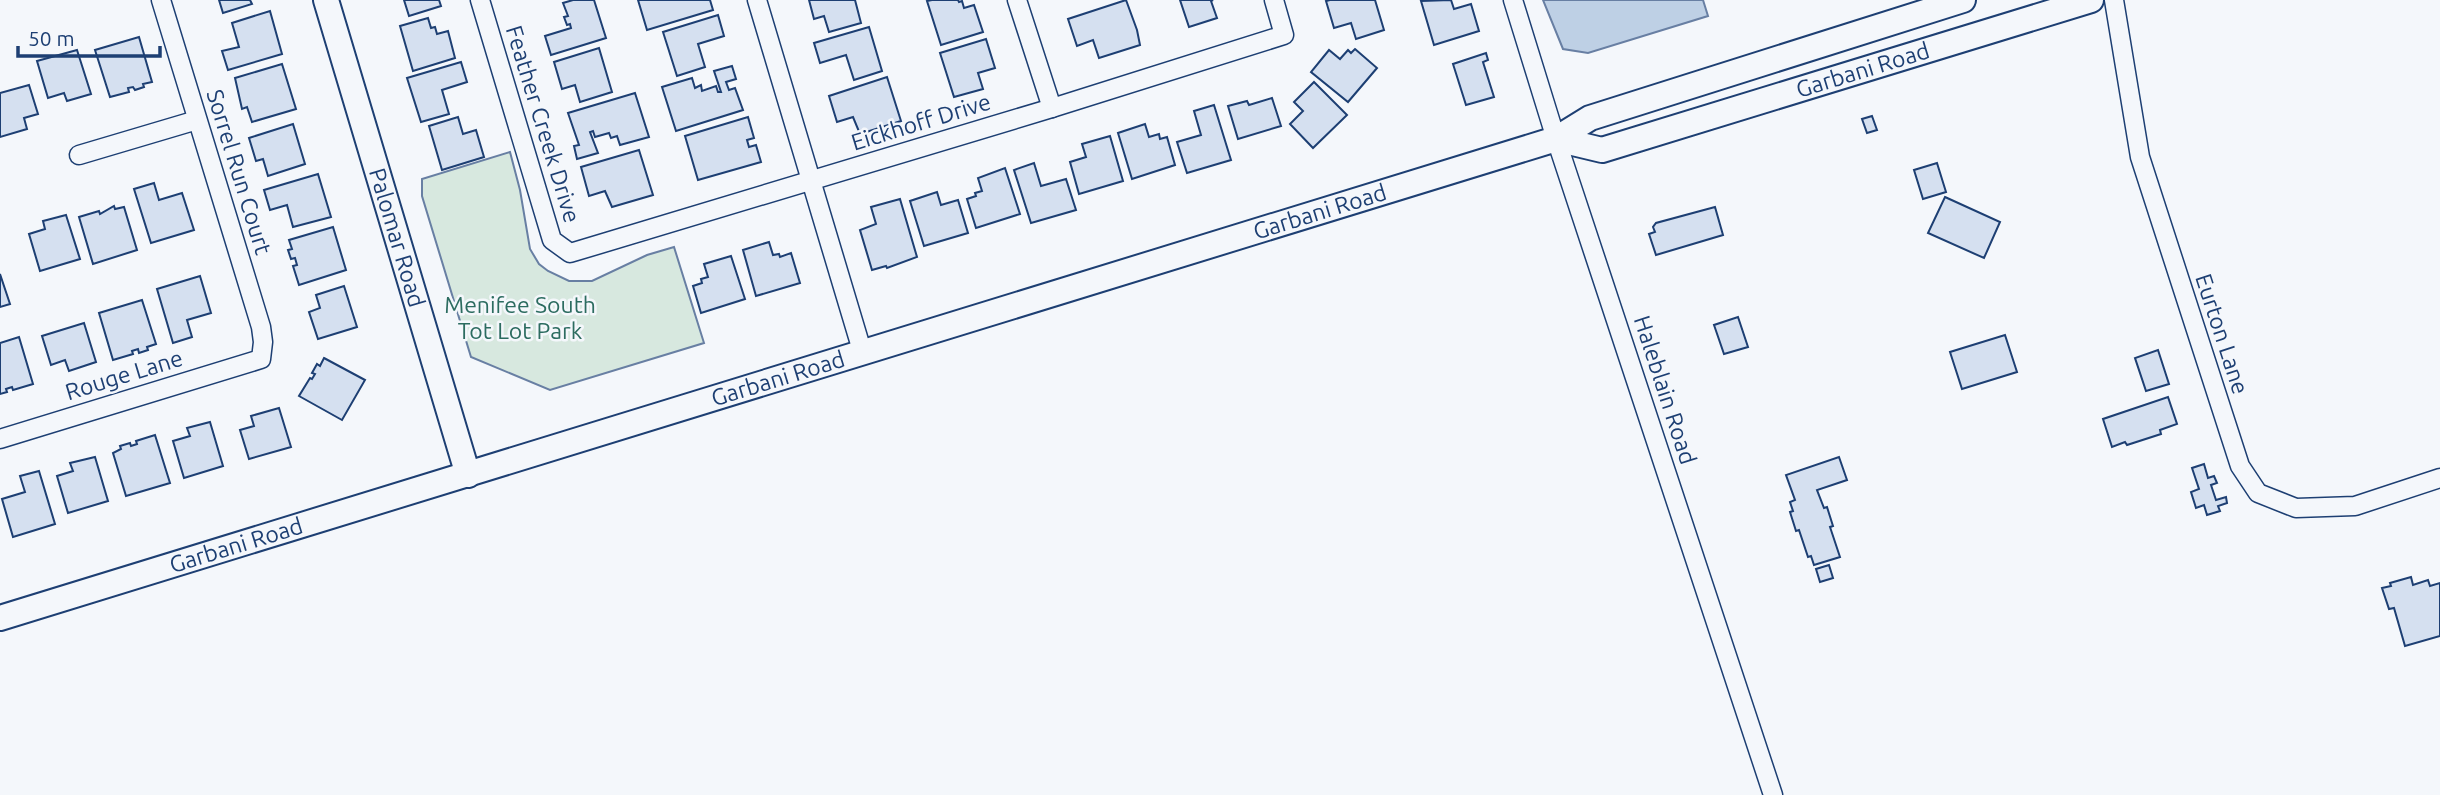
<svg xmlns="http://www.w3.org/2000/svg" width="2440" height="795" font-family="Ubuntu,sans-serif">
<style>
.green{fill:#d7e8df;stroke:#687fa3;stroke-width:2}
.water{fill:#bed0e5;stroke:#687fa3;stroke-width:2}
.building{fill:#d5e0f0;stroke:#1d3f73;stroke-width:2}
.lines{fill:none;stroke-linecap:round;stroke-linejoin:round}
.street-casing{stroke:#1d3f73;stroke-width:21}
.secondary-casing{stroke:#1d3f73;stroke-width:28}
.street{stroke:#f4f7fb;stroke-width:18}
.secondary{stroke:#f4f7fb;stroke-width:24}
.labels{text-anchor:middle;stroke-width:5;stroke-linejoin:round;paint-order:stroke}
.street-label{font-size:23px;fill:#1d3f73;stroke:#f4f7fb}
.park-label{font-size:23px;fill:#2c6c60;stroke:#f4f7fb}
</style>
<rect width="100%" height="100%" fill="#f4f7fb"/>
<path class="green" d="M510,152L520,190L530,249L539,264L548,271L569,281H592L647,255L674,247L704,343L550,390L471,357L422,196V179Z"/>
<path class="water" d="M1543,0H1703L1708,16L1588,53L1563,49Z"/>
<g class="building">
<path d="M219,0H250L252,4L223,13Z"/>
<path d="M404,0H439L441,6L409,16Z"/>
<path d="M573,0H594L606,38L551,55L545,36L571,28L570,24L567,25L564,17L568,16L563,3Z"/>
<path d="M638,0H710L713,10L647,30Z"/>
<path d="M809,0H855L861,23L829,32L824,16L814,19Z"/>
<path d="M932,0H958L959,2L962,1L964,8L974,5L983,32L941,45L927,1Z"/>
<path d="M1126,0L1137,30L1140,45L1099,58L1093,40L1077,46L1068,19Z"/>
<path d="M1180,0H1213L1211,1L1217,18L1189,27Z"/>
<path d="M1330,0H1375L1384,30L1356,39L1351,23L1334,28L1326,1Z"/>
<path d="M1451,0L1454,9L1471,4L1479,31L1434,45L1421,1Z"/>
<path d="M270,11L282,54L228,70L222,51L239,47L232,23Z"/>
<path d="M718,15L724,36L698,44L705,67L677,76L663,32Z"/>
<path d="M428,18L431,28L435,27L437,34L448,31L455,58L413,71L400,26Z"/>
<path d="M869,27L882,71L854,80L846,55L820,63L814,43Z"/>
<path d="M139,37L152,82L143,84L144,87L135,90L133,87L128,88L129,92L110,97L95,50Z"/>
<path d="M986,39L995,68L978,73L983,89L954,97L940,53Z"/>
<path d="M599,48L612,92L580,102L575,85L562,89L554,62Z"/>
<path d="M1355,49L1377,68L1348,102L1311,72L1329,50L1340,59L1348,50L1351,53Z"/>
<path d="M77,50L91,94L67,101L64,93L48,98L37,61Z"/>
<path d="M1486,53L1488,60L1483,62L1494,97L1466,105L1453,64Z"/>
<path d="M461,62L467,82L442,90L449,114L421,122L407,78Z"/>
<path d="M282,64L296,109L252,122L247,107L242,109L235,78Z"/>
<path d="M732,66L736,79L726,82L729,90L735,88L743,110L676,131L662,87L692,78L695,88L701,85L702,91L716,86L718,92H721L714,71Z"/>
<path d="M887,77L901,121L860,134L853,117L837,122L829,96Z"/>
<path d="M1314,82L1347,115L1313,148L1290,124L1303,111L1294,102Z"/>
<path d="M29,85L38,114L24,118L27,129L0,137V93Z"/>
<path d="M635,93L649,137L620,145L617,136L611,138L609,133L595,137L593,131L590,132L598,153L577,159L574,146L579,145L568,113Z"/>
<path d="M1272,98L1281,126L1238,139L1228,106L1247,101L1249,105Z"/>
<path d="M1214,105L1231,160L1187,173L1177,142L1201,135L1194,111Z"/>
<path d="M1872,116L1877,130L1867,133L1862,119Z"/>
<path d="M458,117L463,134L476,130L484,157L442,170L429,126Z"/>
<path d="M748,117L754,138L747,140L749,147L756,145L761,162L698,180L685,136Z"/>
<path d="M293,124L305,164L268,176L263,159L256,161L249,138Z"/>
<path d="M1145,124L1149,137L1159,134L1160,139L1167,137L1175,165L1132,179L1118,133Z"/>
<path d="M1110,136L1123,181L1079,194L1070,162L1086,157L1082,144Z"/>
<path d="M639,150L653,195L612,207L605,191L589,196L581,167Z"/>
<path d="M1034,163L1041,186L1066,179L1076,210L1031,223L1014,170Z"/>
<path d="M1937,163L1946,192L1923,199L1914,170Z"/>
<path d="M1005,168L1020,214L976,228L967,199L976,196L975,193L982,191L978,178Z"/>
<path d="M318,174L331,217L293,227L287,205L270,210L264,190Z"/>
<path d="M154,183L159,200L182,193L194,230L151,243L134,189Z"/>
<path d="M937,192L941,205L958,200L968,233L924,246L910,201Z"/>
<path d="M1945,197L2000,222L1984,258L1928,233Z"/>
<path d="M900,199L917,257L887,268L886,266L872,270L860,230L876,224L871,207Z"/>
<path d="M114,206L115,209L124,207L137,250L93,264L79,217L99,211L100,214Z"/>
<path d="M1715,207L1723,235L1656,255L1649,234L1655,232L1653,227L1656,223Z"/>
<path d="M66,215L80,259L40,271L29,234L45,229L43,221Z"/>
<path d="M333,227L346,270L299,285L293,266L297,265L295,258L291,259L288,250L292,249L289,240Z"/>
<path d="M769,242L773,255L779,254L780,257L791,253L800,283L756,296L743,250Z"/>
<path d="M731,256L745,299L701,313L693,286L702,283L701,279L708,277L704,264Z"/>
<path d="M0,274L10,304L0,307Z"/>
<path d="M200,276L211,313L187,320L192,337L173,343L157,289Z"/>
<path d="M344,286L357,327L318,339L309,312L320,308L316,295Z"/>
<path d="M142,300L156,344L147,347L148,350L139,353L138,349L132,351L133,354L113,360L99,313Z"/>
<path d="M1738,317L1748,347L1724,354L1714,325Z"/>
<path d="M84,323L96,362L69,371L65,360L51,365L42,336Z"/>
<path d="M2005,335L2017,372L1962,389L1950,352Z"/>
<path d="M19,337L33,384L13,390L12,387L6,389L7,392L0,394V343Z"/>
<path d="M2158,350L2169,384L2146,391L2135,358Z"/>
<path d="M324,358L365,380L342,420L299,396L310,378L312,379L315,374L312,373L317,364L320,366Z"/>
<path d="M2168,397L2177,424L2160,430L2161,434L2127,445L2125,442L2112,447L2103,419Z"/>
<path d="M279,408L291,447L249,459L240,430L254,426L251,416Z"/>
<path d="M210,422L223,466L184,478L173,441L190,436L187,428Z"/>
<path d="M155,435L170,483L126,496L113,453L121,449L120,446L130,443L131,446L137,444L136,441Z"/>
<path d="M95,457L108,501L68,513L57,476L73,471L70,463Z"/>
<path d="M1839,457L1847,480L1817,490L1824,508L1827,507L1833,526L1830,527L1840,557L1814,565L1811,556L1808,557L1799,530L1796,531L1790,512L1793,511L1790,502L1795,500L1786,475Z"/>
<path d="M2204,464L2208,478L2214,476L2217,483L2211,485L2216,500L2226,497L2227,503L2218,506L2220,511L2207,515L2204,505L2196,508L2191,492L2199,489L2192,468Z"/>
<path d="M39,471L55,524L13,537L2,499L25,492L20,476Z"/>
<path d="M1829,565L1833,578L1820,582L1816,569Z"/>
<path d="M2411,577L2413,585L2428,580L2430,586L2440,583V636L2405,646L2394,608L2389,609L2382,588L2391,586L2390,583Z"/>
</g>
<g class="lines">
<g class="street-casing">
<g id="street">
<path d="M480,0L552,240L570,253L1052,108L1284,35L1274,0"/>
<path d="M757,0L863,354"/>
<path d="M1017,0L1052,108"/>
<path d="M1513,0L1556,139L1773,795"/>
<path d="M2114,0L2140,157L2240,466L2258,493L2296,508L2355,506L2440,478"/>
<path d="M79,155L197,120"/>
<path d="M0,439L261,359L263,342L261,327L161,0"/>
</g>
</g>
<g class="secondary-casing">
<g id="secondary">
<path id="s1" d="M326,0L468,475"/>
<path id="s2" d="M1556,139L1602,150L2091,0"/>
<path id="s3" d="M0,618L1556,139L1590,118L1963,0"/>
</g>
</g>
<use href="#street" class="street"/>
<use href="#secondary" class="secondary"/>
</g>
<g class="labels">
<g class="street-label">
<text dy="8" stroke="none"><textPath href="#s2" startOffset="320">Garbani Road</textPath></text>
<text transform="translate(921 122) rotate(-17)" y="8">Eickhoff Drive</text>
<text transform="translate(543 124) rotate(73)" y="8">Feather Creek Drive</text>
<text transform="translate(239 172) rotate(73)" y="8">Sorrel Run Court</text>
<text dy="8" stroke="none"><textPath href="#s3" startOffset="1381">Garbani Road</textPath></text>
<text dy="8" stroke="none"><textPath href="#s1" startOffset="248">Palomar Road</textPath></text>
<text transform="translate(2222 334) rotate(72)" y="8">Eurton Lane</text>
<text transform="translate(124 375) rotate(-17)" y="8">Rouge Lane</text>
<text dy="8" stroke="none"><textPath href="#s3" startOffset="814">Garbani Road</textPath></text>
<text transform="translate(1665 390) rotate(72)" y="8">Haleblain Road</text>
<text dy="8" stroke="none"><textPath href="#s3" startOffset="247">Garbani Road</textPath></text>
</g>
<g class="park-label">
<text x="520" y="313">Menifee South<tspan x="520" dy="26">Tot Lot Park</tspan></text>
</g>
</g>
<path d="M18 46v10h142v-10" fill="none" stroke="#1d3f73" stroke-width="3.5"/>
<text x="28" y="46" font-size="21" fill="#1d3f73" stroke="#f4f7fb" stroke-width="5" paint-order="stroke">50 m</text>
</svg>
